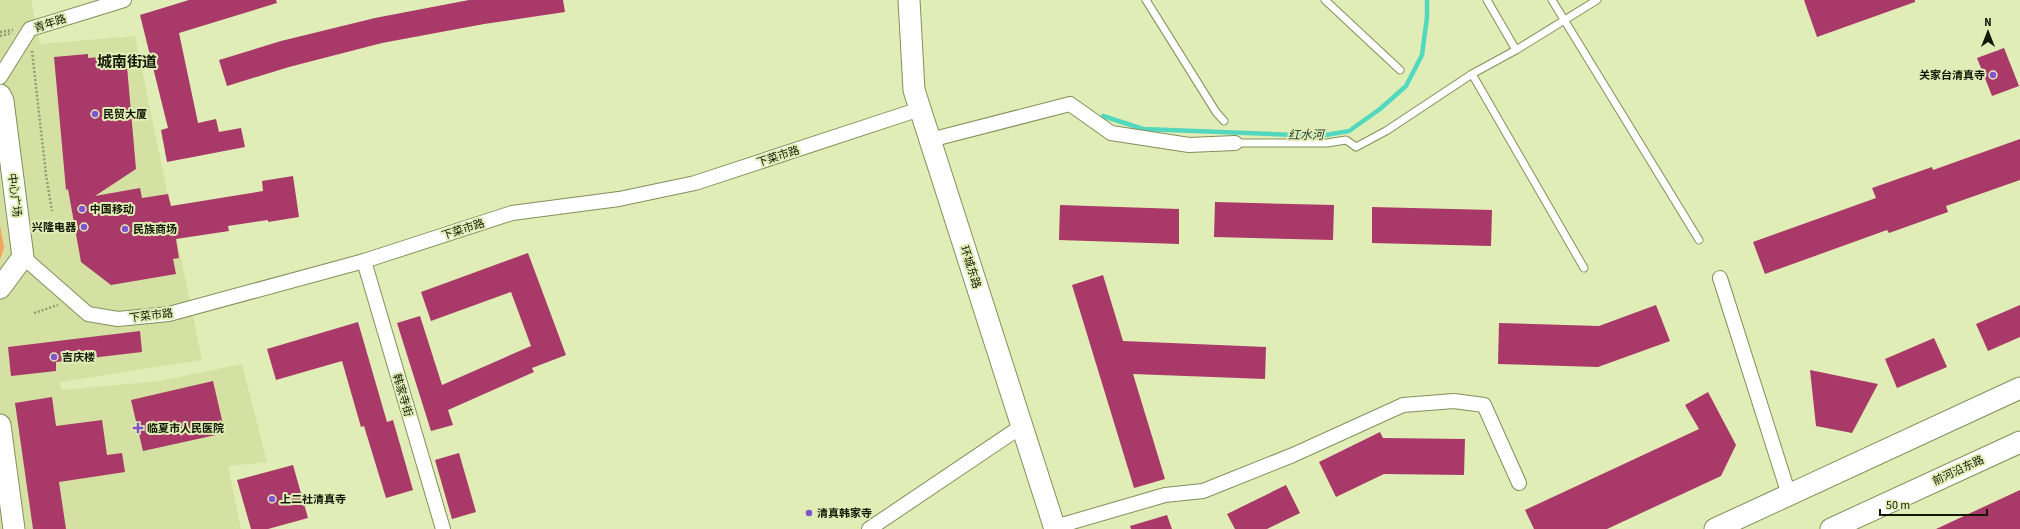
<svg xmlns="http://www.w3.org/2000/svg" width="2020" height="529" font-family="'Source Sans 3','Noto Sans SC',sans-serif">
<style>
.built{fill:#d4e1a3}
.green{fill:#f6a362}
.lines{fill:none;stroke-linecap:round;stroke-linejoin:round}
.stream{stroke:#52d8be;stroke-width:4.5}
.building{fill:#a93968}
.service-casing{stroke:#848f5b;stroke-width:9}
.minor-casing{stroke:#848f5b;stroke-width:16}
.primary-casing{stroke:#848f5b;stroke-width:23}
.path{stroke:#939c72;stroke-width:2.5;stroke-dasharray:2 2;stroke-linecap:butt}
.service{stroke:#fff;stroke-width:7}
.minor{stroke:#fff;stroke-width:14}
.primary{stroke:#fff;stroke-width:21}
.poi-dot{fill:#8153cc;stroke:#e1edb6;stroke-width:1.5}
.labels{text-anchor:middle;stroke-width:4;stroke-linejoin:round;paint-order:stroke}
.street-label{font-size:11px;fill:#131703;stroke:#e1edb6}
.poi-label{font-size:11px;font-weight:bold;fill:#131703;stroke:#e1edb6;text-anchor:start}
.water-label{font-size:12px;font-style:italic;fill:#193630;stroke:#e1edb6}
.district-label{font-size:15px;font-weight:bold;fill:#131703;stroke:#e1edb6}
</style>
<rect width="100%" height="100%" fill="#e1edb6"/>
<path class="built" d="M0,0H31L40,44L135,36L202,360L60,382L61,390L160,381L242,364L267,462L228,466L241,529H0Z"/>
<path class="green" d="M0,225L4,248L0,260Z"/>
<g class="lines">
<path class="stream" d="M1103,116L1143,129L1320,136L1349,131L1380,109L1406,86L1422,55L1427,17V0"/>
</g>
<g class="building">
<path d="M189,0H276L277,3L179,33L198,123L216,119L219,132L241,128L245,147L167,162L161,130L168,128L140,15Z"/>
<path d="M469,0H563L565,12L484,24L382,43L289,67L227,86L219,60L281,41L375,18Z"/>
<path d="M1804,0H1915V2L1817,37Z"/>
<path d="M2004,48L2019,86L1992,96L1977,58Z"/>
<path d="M88,54V58L126,55L136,169L95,196L140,188L142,198L168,194L171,206L263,191L262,181L293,176L299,217L268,222V220L228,226L229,231L176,239L179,258L173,259L176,274L111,285L81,262L68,189L66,190L54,57Z"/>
<path d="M2020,139V180L1946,206L1948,212L1889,233L1887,230L1765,274L1753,242L1876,198L1872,188L1932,167L1933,170Z"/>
<path d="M1215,202L1334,205L1333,240L1214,237Z"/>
<path d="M1060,205L1179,209V244L1059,240Z"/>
<path d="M1372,207L1492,210L1491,246L1372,243Z"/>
<path d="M528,253L566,355L532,368L534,372L448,410L453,425L431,431L397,323L420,316L442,385L531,346L511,292L431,321L421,292Z"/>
<path d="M1103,275L1123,341L1266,347L1265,379L1133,374L1165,479L1134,488L1072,285Z"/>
<path d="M1656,305L1670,341L1598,367L1498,364L1499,323L1599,326Z"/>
<path d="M2020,305V337L1988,351L1976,324Z"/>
<path d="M358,322L387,422L393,420L413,490L386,498L364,426L361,427L342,361L276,380L267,349Z"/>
<path d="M140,331L142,352L56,362V371L11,376L8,347Z"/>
<path d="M1934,338L1947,367L1897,388L1885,359Z"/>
<path d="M1810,370L1878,384L1852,433L1816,426Z"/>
<path d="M213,381L225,433L143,451L131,400Z"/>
<path d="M1708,392L1736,445L1721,476L1607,529H1534L1525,510L1699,429L1685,405Z"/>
<path d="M52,397L56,426L102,420L107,455L122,453L125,472L59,482L66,529H33L15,403Z"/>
<path d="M1380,432L1383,438L1465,439L1464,475L1384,474L1336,497L1319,462Z"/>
<path d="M459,453L476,512L452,519L435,460Z"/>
<path d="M293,465L308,518L268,529H251L237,480Z"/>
<path d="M1286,485L1300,513L1267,529H1235L1227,514Z"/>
<path d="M2020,490V529H1936Z"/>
<path d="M1167,515L1172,529H1131L1130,526Z"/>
</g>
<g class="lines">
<g class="service-casing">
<g id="service">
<path d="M1146,0L1216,112L1224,121"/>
<path d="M1325,0L1400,70"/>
<path d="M1487,0L1516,50"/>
<path d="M1552,0L1699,240"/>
<path d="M1472,74L1584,268"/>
<path d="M1235,143H1327L1346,140L1356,147L1386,131L1472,74L1516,50L1597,0"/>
</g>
</g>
<g class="minor-casing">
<g id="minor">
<path d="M0,77L30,29L124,0"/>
<path d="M930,140L1070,104L1111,133L1189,145L1235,143"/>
<path d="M23,257L88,314L118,319L169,314L364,261L512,213L619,199L695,183L920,109"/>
<path d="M364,261L443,529"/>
<path d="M1720,278L1789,495"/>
<path d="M1055,527L1165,495L1203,491L1293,455L1403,405L1454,401L1484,405L1519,483"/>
<path d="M869,529L1022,426"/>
</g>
</g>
<g class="primary-casing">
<g id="primary">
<path d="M909,0L914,90L1055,529"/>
<path d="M0,95L3,101L23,257L0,288"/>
<path d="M0,425L14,529"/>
<path d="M1715,529L2020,388"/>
<path d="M1831,529L2020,442"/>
</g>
</g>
<g class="path">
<path d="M0,32L13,30"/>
<path d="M0,36L12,33"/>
<path d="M32,51L46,175L52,211"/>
<path d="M34,313L58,305"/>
</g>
<use href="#service" class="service"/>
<use href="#minor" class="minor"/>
<use href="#primary" class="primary"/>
</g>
<g class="poi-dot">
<circle cx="1993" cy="75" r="4"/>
<circle cx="95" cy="114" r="4"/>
<circle cx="82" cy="209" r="4"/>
<circle cx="84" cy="227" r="4"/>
<circle cx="125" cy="229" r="4"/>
<circle cx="54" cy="357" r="4"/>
<path d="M136 422h4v4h4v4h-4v4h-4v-4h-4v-4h4z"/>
<circle cx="272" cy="499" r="4"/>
<circle cx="809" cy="513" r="4"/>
</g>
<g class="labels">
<g class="street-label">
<text transform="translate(50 23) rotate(-18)" y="4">青年路</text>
<text transform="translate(778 156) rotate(-18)" y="4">下菜市路</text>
<text transform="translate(15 195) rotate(83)" y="4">中心广场</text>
<text transform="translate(463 229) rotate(-18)" y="4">下菜市路</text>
<text transform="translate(971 267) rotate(72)" y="4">环城东路</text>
<text transform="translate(151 315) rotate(-7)" y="4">下菜市路</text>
<text transform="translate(403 395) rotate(74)" y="4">韩家寺街</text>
<text transform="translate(1958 470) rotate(-25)" y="4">前河沿东路</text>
</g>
<g class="poi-label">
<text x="1985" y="79" text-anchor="end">关家台清真寺</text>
<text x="103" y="118">民贸大厦</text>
<text x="90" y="213">中国移动</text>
<text x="76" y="231" text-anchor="end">兴隆电器</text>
<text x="133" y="233">民族商场</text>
<text x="62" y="361">吉庆楼</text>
<text x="147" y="432">临夏市人民医院</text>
<text x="280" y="503">上二社清真寺</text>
<text x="817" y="517">清真韩家寺</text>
</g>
<g class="water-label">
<text transform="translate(1306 135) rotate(-1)" y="4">红水河</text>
</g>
<g class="district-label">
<text x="127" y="67">城南街道</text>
</g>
</g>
<g transform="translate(1988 32)" stroke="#e1edb6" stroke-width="3" paint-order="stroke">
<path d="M0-3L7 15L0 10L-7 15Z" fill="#131703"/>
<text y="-6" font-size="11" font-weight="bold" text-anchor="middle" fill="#131703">N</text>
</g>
<path d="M1880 509v6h107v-6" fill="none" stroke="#131703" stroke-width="2"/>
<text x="1886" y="509" font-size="12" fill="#131703" stroke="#e1edb6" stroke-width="3" paint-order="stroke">50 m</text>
</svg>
